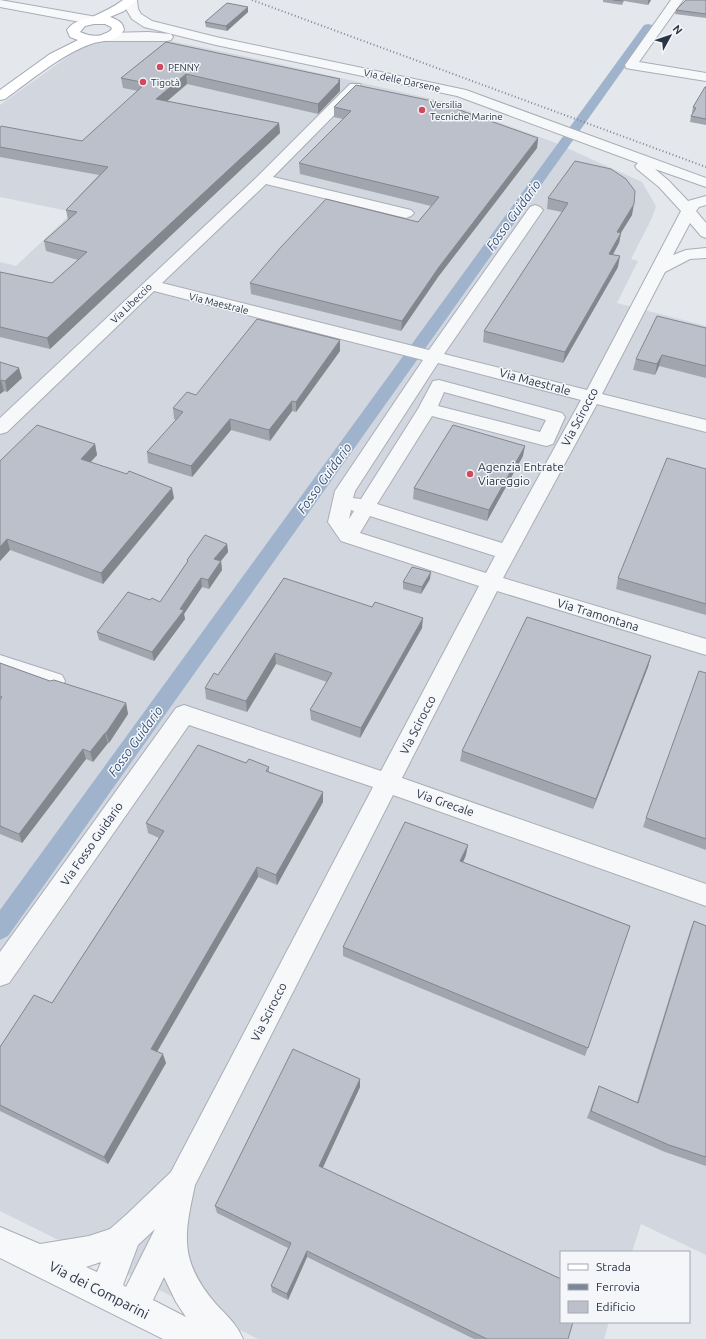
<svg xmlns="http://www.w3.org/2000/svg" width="706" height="1339" font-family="Ubuntu,sans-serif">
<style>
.built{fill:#d2d6de}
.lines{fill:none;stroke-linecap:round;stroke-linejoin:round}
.canal{fill:#9fb4cc;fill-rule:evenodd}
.minor-casing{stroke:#a9aeb7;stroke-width:2}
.major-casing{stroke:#a3abb8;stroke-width:2}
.minor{fill:#f7f8fa;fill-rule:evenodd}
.major{fill:#fff;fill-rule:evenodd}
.rail{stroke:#7d8696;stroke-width:2;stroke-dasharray:1 2.5;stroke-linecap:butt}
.wall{fill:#a1a5ae}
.shaded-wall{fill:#83868d}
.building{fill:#bbc0ca;stroke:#83868d}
.poi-dot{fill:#d1495b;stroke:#f4f6f9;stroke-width:1.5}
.labels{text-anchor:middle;stroke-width:3;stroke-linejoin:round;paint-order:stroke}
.far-poi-label{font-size:10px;fill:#2b3445;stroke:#f4f6f9;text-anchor:start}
.far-street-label{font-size:10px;fill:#2b3445;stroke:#f4f6f9}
.street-label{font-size:12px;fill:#2b3445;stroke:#f4f6f9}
.poi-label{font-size:12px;fill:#2b3445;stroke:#f4f6f9;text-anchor:start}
.water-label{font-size:13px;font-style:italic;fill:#34527a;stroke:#f4f6f9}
.near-street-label{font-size:14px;fill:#2b3445;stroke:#f4f6f9}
</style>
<rect width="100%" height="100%" fill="#e4e7ec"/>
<path class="built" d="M156,38L244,56L441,101L556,143L642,182L656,206L652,218L631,259L638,261L617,303L706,326V1255L641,1224L632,1252H561V1322H609L604,1339H258L0,1211V262L16,266L73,212L0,197V105L80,48L108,41Z"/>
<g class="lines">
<path class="canal" d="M648,24L652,25L654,27L652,29L8,936L0,940V910L644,25Z"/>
<g class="minor-casing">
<g id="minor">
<path d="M0,0L91,16L95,17L97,20L95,23L91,24L0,7Z"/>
<path d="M125,0H137L138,9L141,14L152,21L216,37L466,90L706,178V187L655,169L669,181L688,201L706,196V205L699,207L696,211L706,223V238L701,236L690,223L673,255L686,250L706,248V258L690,259L665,272L602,394L706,420V432L597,404L503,578L706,639V655L497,591L402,778L706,884V906L393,795L195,1185C184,1236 179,1260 215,1303C226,1315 237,1324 243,1339H163L0,1258V1227L40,1244L89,1236L110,1229L126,1215L171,1172L373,787L189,725L9,983L0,986V952L176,708L184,705L381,771L479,586L341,541L328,522L335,491L423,360L154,291L7,432L0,434V418L258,176L350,84H360L362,87L273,177L411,210L414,213L411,216L406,218L266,184L162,283L429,350L530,207L535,205L540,207L543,210L444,354L587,390L681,211L659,187L637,169L635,166L638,163L457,96L216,45L144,27L132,19L126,9ZM438,363L581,400L502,543L377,504L432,416L546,446L553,444L565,417L562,413L439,380L433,381L418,409L361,499L353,498L355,491ZM444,392L546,420L540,432L438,406ZM351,510L354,511L349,519ZM370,516L495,556L486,573L360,533ZM155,1229L126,1287L123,1285L138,1245ZM101,1262L97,1272L86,1267ZM164,1277L176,1302L186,1317L153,1300Z"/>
<path d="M671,0H683L639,62L706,73V81L631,69L626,68L625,65Z"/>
<path d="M148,32L171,34L173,37L171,40L167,41H107L103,40L101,37L103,34L107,33Z"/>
<path d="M0,655L62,675L65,681L62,687L54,690L0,672Z"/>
</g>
</g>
<g class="major-casing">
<path id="major" d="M123,0H137L124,11L110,17C118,20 123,22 124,30C114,44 105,39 91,44C62,54 30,81 5,99L0,100V90L50,54L78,40L70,37L67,30C74,20 82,21 92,17C103,12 114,7 123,0ZM94,24H105L111,27L112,29C103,38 90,37 80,32L85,26Z"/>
</g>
<use href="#minor" class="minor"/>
<use href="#major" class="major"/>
<path class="rail" d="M252,0L706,167"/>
</g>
<g class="wall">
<path d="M603,0H651L648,5L624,1L622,5L603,2Z"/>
<path d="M706,0V18L675,14L676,10Z"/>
<path d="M248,7V12L227,31L206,27L205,22Z"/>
<path d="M166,42L340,79V91L318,114L187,84L167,101L279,123L280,133L50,349L0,337V272L52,283L78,260L46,251L44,241L68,220L66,210L99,175L0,157V128L82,141L138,91L123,88L121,78Z"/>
<path d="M706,87V125L690,122L691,116L693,113H692L693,107Z"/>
<path d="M334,107L538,138L537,148L438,277L401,331L251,294L250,283L418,222L431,206L300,174L299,163L343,119L334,117Z"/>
<path d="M548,198L632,215L621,233L619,243L613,255L618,267L563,363L483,342L484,331L562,212L547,209Z"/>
<path d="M706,328V378L659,366L655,375L633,370L636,359Z"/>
<path d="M340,351L296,412L292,411L270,441L231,430L192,477L148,463L147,452L176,420L174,419L173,408L196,395Z"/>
<path d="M0,362L22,378L7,392L4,391L0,394Z"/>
<path d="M95,444L97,455L91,462L174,498L103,584L10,550L0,561V461Z"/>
<path d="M523,456L487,521L413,499L414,488Z"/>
<path d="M706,469V615L616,589L618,578Z"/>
<path d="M227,544L228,552L221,561L222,570L209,589L202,587L184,614L185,619L154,661L99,640L97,632L150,600L160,602L187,562V560Z"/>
<path d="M284,578L422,628L360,738L311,720L310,710L327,682L276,664L247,712L206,699L205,688L218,675Z"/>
<path d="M430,579L421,594L403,589V582Z"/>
<path d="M651,656L648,667L593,809L460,761L462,751Z"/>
<path d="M0,663L50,681L126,703L128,714L109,743H108L93,762L86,759L22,843L0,834Z"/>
<path d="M706,673V850L643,827L646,818Z"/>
<path d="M246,763L269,767V772L323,802L277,885L258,877L157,1052L166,1063L108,1164L0,1111V1047L52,1003L159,838L148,833L146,823Z"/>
<path d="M466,855L463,862L630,926L585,1056L343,956V947Z"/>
<path d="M694,921L706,926V1166L665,1152L587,1118L599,1086L637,1102L690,931Z"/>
<path d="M360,1079V1087L322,1168L568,1339H474L307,1257L288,1300L272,1292L271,1286L288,1248L217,1213L215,1206Z"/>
</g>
<g class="shaded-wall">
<path d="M649,0H651L648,5V1Z"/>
<path d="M248,7V12L227,31L226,26Z"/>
<path d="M186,74L187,84L158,109L156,99Z"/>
<path d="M340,79V91L318,114V104Z"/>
<path d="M279,123L280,133L50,349L47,338Z"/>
<path d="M538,138L537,148L438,277L401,331L402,321L439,267Z"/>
<path d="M634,204L632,215L615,242L617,232Z"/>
<path d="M621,233L619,243L607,264L609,254Z"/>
<path d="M620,256L618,267L563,363L565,352Z"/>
<path d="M340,340V351L296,412V402Z"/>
<path d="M662,355L659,366L655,375L657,364Z"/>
<path d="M19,368L22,378L7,392L5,381Z"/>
<path d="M1,380L4,391L0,394V381Z"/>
<path d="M292,401V411L270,441L269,430Z"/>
<path d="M230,419L231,430L192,477L191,466Z"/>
<path d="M95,444L97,455L83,470L81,459Z"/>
<path d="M525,446L523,456L487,521L489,510Z"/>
<path d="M172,488L174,498L103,584L101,573Z"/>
<path d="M7,539L10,550L0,561V547Z"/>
<path d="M227,544L228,552L215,568L214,559Z"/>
<path d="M221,561L222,570L209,589L208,580Z"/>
<path d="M431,572L430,579L421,594L422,587Z"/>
<path d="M201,578L202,587L184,614L185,619L154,661L152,652Z"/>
<path d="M423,618L422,628L360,738L361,728Z"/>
<path d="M275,653L276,664L247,712L246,701Z"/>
<path d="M651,656L648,667L593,809L596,799Z"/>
<path d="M126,703L128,714L109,743L106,733Z"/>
<path d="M105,733L108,743L93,762L90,752Z"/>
<path d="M83,749L86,759L22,843L19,834Z"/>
<path d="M323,792V802L277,885L276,875Z"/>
<path d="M468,845L466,855L459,871L460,861Z"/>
<path d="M257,867L258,877L154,1057L151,1049Z"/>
<path d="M163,1054L166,1063L108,1164L104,1157Z"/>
<path d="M360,1079V1087L320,1174L319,1166Z"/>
<path d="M307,1251V1257L288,1300L287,1294Z"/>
</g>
<g class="building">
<path d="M613,0H623L622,1Z"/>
<path d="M686,0H706V14L676,10Z"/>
<path d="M227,3L248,7L226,26L205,22Z"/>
<path d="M166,42L340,79L338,81H340L318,104L186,74L156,99L279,123L47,338L0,327V272L52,283L87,252L44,241L77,212L66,210L108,167L0,147V128L1,126L82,141L146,83L121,78Z"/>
<path d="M356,85L437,102L538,138L439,267L402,321L250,283L281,247L326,199L418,222L439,197L299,163L351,111L334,107Z"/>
<path d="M705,87H706V119L691,116L696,108L693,107Z"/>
<path d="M575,161L611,169L626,179L635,191L634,204L617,232L621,233L609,254L620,256L565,352L484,331L568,203L548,198Z"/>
<path d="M657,316L706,328V366L662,355L657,364L636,359Z"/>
<path d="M257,319L340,340L296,402L292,401L269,430L230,419L191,466L147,452L183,412L173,408L187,392L196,395Z"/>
<path d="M0,362L19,368L5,381L1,380L0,381Z"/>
<path d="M37,425L95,444L81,459L127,474L129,471L172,488L101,573L7,539L0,547V461Z"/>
<path d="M453,425L525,446L489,510L414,488Z"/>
<path d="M667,458L706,469V604L618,578Z"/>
<path d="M205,535L227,544L214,559L221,561L208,580L201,578L180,609L184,610L152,652L97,632L128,592L150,600L152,598L160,602L188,561L187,560Z"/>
<path d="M412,567L431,572L422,587L403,582Z"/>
<path d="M284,578L372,607L375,602L423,618L361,728L310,710L332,673L275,653L246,701L205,688L214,673L218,675Z"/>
<path d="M527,617L651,656L596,799L462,751Z"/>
<path d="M0,663L50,681L54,680L126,703L106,733H105L90,752L83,749L19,834L0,826V700L2,697L0,696Z"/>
<path d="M699,671L706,673V839L646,818Z"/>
<path d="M198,745L246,763L249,759L269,767L266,771L323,792L276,875L257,867L151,1049L163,1054L104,1157L0,1105V1047L34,995L52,1003L164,831L146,823Z"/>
<path d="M405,822L468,845L460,861L630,926L588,1048L343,947Z"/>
<path d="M694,921L706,926V1157L669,1145L591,1111L599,1086L638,1103Z"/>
<path d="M293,1049L360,1079L319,1166L561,1279V1322H573L568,1339H487L307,1251L287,1294L271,1286L291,1243L215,1206Z"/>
</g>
<g class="poi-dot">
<circle cx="160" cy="67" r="4"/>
<circle cx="143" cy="82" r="4"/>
<circle cx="422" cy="110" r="4"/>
<circle cx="470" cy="474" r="4"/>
</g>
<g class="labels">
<g class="far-poi-label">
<text x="168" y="71">PENNY</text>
<text x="151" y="86">Tigotà</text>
<text x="430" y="108">Versilia<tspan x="430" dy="12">Tecniche Marine</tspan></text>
</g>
<g class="far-street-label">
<text transform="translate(402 80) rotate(12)" y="4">Via delle Darsene</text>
<text transform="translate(131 303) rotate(-44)" y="4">Via Libeccio</text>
<text transform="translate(219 303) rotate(14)" y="4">Via Maestrale</text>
</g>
<g class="street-label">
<text transform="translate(535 382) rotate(15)" y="4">Via Maestrale</text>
<text transform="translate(580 417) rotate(-62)" y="4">Via Scirocco</text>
<text transform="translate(598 615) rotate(17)" y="4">Via Tramontana</text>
<text transform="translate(418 725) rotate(-63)" y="4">Via Scirocco</text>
<text transform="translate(445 803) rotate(19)" y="4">Via Grecale</text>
<text transform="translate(92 844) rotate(-55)" y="4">Via Fosso Guidario</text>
<text transform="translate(269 1012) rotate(-63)" y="4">Via Scirocco</text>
</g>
<g class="poi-label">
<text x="478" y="471">Agenzia Entrate<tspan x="478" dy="14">Viareggio</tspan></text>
</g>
<g class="water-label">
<text transform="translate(513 215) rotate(-54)" y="5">Fosso Guidario</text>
<text transform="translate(324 478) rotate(-54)" y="5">Fosso Guidario</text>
<text transform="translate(135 741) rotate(-54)" y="5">Fosso Guidario</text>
</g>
<g class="near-street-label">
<text transform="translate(99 1290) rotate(27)" y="5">Via dei Comparini</text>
</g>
</g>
<rect x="560" y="1251" width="130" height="72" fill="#f4f6f9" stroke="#a4a8b1"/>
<rect x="568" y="1264" width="20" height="6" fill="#ffffff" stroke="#a4a8b1"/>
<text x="596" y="1271" font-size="12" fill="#2b3445">Strada</text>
<rect x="568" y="1284" width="20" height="6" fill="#7d8696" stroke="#a4a8b1"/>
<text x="596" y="1291" font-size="12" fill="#2b3445">Ferrovia</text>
<rect x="568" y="1301" width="20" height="12" fill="#bbc0ca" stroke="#a4a8b1"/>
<text x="596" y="1311" font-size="12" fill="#2b3445">Edificio</text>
<g transform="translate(670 36) rotate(50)" stroke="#f4f6f9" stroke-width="3" paint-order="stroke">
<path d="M0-3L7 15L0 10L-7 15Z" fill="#2b3445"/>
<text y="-6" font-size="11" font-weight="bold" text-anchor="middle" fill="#2b3445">N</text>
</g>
</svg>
